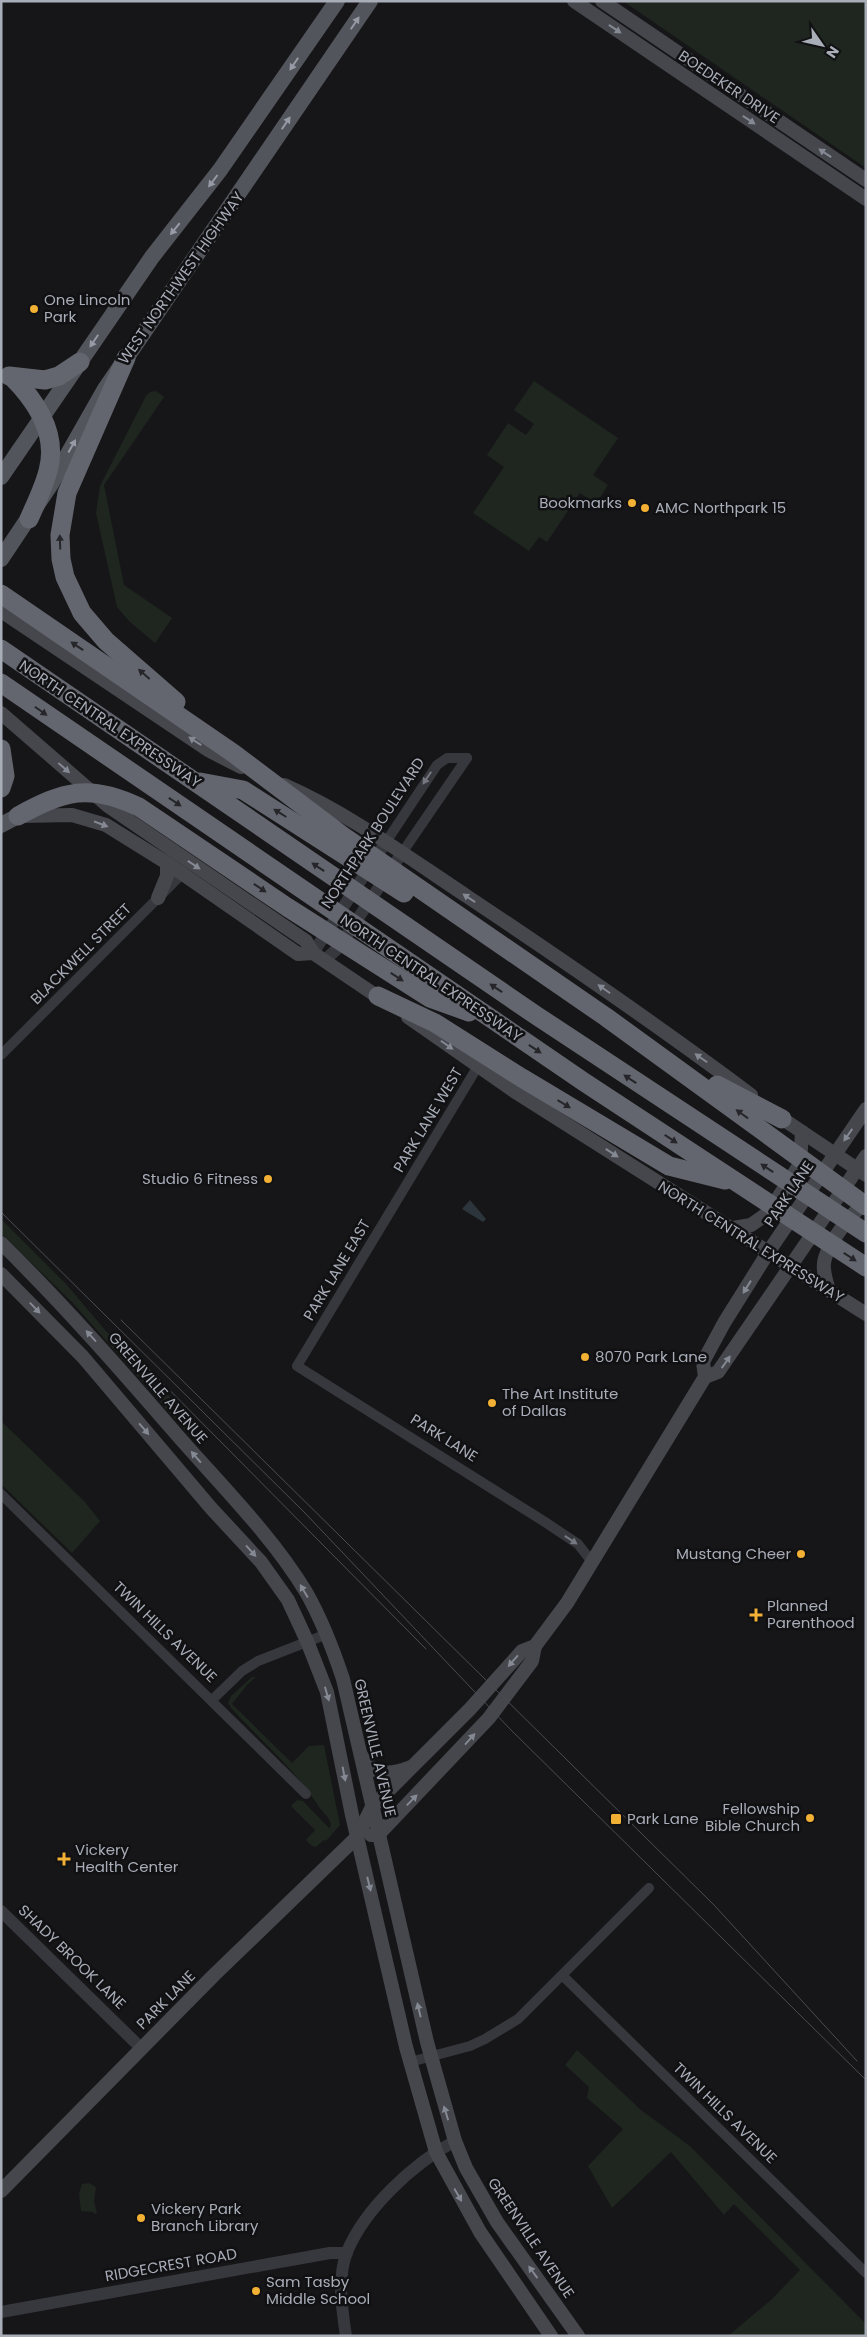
<svg xmlns="http://www.w3.org/2000/svg" width="867" height="2337" font-family="Poppins,sans-serif">
<style>
.green{fill:#1e261f}
.water{fill:#2c353c}
.lines{fill:none;stroke-linecap:round;stroke-linejoin:round}
.minor{stroke:#37383d;stroke-width:10}
.tertiary{stroke:#37383d;stroke-width:12}
.secondary{stroke:#45474d;stroke-width:14}
.primary{stroke:#53555c;stroke-width:16}
.motorway{stroke:#63666e;stroke-width:19}
.tram{stroke:#4a4c52;stroke-width:1}
.oneway{fill:#979ba6}
.oneway2{fill:#858993}
.oneway3{fill:#26262a}
.oneway4{fill:#757881}
.poi-dot{fill:#f2b134;stroke:#111113;stroke-width:2}
.labels{text-anchor:middle;stroke-width:5;stroke-linejoin:round;paint-order:stroke}
.street-label{font-size:15px;fill:#a8adb8;stroke:#111113}
.poi-label{font-size:15px;fill:#a8adb8;stroke:#111113;text-anchor:start}
</style>
<rect width="100%" height="100%" fill="#161618"/>
<g class="green">
<path d="M623,1H866V168Z"/>
<path d="M534,381L618,438L593,475L608,485L596,504L580,493L547,542L539,537L529,551L473,513L504,467L487,455L508,423L526,435L534,424L514,410Z"/>
<path d="M156,391L164,397L104,485L124,585L172,618L155,643L129,621L117,607L96,513L100,486L146,396L150,392Z"/>
<path d="M1,1219L66,1284L105,1330L200,1428L191,1437L73,1303L1,1233Z"/>
<path d="M1,1421L84,1501L100,1521L72,1553L1,1484Z"/>
<path d="M252,1677H256L247,1685L232,1704L292,1763L309,1746L324,1745L340,1825L326,1841L324,1840L316,1847L312,1846L306,1840L315,1830L291,1806L297,1800L303,1801L329,1828L331,1826C330,1817 324,1814 319,1807C296,1770 260,1740 231,1708L228,1703L231,1696Z"/>
<path d="M577,2050L641,2110L690,2146L866,2324V2336H728L772,2299L800,2270L734,2204L724,2215L671,2152L612,2208L588,2166L623,2129L587,2098L589,2087L565,2065Z"/>
<path d="M89,2183L96,2187L94,2201L97,2214H95L93,2212L81,2211L79,2194L82,2184Z"/>
</g>
<path class="water" d="M470,1200L486,1219L483,1222L462,1209Z"/>
<g class="lines">
<g class="minor">
<path d="M386,842L437,765L447,758H467"/>
<path d="M402,853L467,758"/>
<path d="M1,1055L182,874"/>
<path d="M478,1066L297,1366L545,1522L578,1544L592,1562"/>
<path d="M1,1494L306,1794"/>
<path d="M212,1700L242,1671L258,1661L327,1634"/>
<path d="M563,1976L866,2273"/>
<path d="M410,2062L470,2046L485,2039L518,2019L649,1888"/>
</g>
<g class="tertiary">
<path d="M313,953L386,842"/>
<path d="M324,961L338,948L402,853"/>
<path d="M1,1911L141,2048"/>
<path d="M1,2312L330,2253H347"/>
<path d="M346,2336C342,2310 337,2277 347,2252C365,2208 414,2163 455,2141"/>
</g>
<g class="secondary">
<path d="M574,1L866,199"/>
<path d="M602,1L866,180"/>
<path d="M1,611L208,750L241,767"/>
<path d="M1,713L108,806L306,941L313,953L384,1001"/>
<path d="M284,785C350,814 409,858 468,897C564,961 659,1026 751,1095"/>
<path d="M22,816L72,815L106,825L167,863L298,954L313,953"/>
<path d="M158,898L167,876V863"/>
<path d="M408,1017L514,1091L866,1314"/>
<path d="M774,1113L866,1175"/>
<path d="M733,1228L751,1225L768,1213L800,1164L802,1132"/>
<path d="M1,1243C64,1305 121,1370 178,1436C221,1485 273,1537 306,1592C322,1620 333,1649 343,1679L427,2042L455,2141L466,2168L497,2222L578,2336"/>
<path d="M1,1274L83,1357L211,1508L261,1562L288,1600L307,1641L327,1692L352,1815L406,2047L436,2152L480,2232L551,2336"/>
<path d="M829,1290C826,1281 823,1272 824,1263C826,1247 851,1211 866,1204"/>
<path d="M705,1377L718,1372L866,1156"/>
<path d="M361,1755C372,1777 391,1775 411,1767"/>
<path d="M371,1835H378L489,1718L532,1661L535,1646"/>
<path d="M1,2191L214,1975L357,1837L372,1807L470,1709L522,1651L535,1646L567,1603L705,1377L703,1362L724,1323L769,1251L866,1109"/>
</g>
<g class="primary">
<path d="M1,477L152,257L220,170L337,1"/>
<path d="M1,559L51,484L105,389L370,1"/>
<path d="M1,825L18,816"/>
</g>
<g class="motorway">
<path d="M126,358L67,493L60,535L61,559L65,577L82,613L106,641L176,702"/>
<path d="M9,376L45,380L59,376L80,362"/>
<path d="M12,377C37,402 58,435 48,471C44,487 36,503 29,519"/>
<path d="M1,594L233,753L343,836L606,1017L866,1206"/>
<path d="M1,649L537,1016L866,1233"/>
<path d="M1,683L584,1082L866,1267"/>
<path d="M1,749L5,776L1,788"/>
<path d="M200,782L243,790L404,893"/>
<path d="M18,816C64,791 89,783 139,807L287,907L430,998L469,1012"/>
<path d="M378,996L435,1023L522,1078L669,1166L725,1180"/>
<path d="M717,1085L782,1119"/>
</g>
<g class="tram">
<path d="M1,1212L305,1513L510,1729L866,2080"/>
<path d="M121,1320L714,1905L857,2061"/>
<path d="M118,1338L426,1649"/>
</g>
</g>
<defs><path id="oneway-solid" d="M-6-.8H1V-3.2L6.5 0L1 3.2V.8H-6Z" transform="scale(1.25)"/></defs>
<g class="oneway">
<use href="#oneway-solid" transform="translate(355 23) rotate(-56)"/>
<use href="#oneway-solid" transform="translate(294 64) rotate(124)"/>
<use href="#oneway-solid" transform="translate(286 123) rotate(-56)"/>
<use href="#oneway-solid" transform="translate(213 181) rotate(127)"/>
<use href="#oneway-solid" transform="translate(175 229) rotate(129)"/>
<use href="#oneway-solid" transform="translate(94 341) rotate(124)"/>
<use href="#oneway-solid" transform="translate(72 446) rotate(-61)"/>
</g>
<g class="oneway2">
<use href="#oneway-solid" transform="translate(615 29) rotate(34)"/>
<use href="#oneway-solid" transform="translate(749 120) rotate(34)"/>
<use href="#oneway-solid" transform="translate(825 153) rotate(-146)"/>
<use href="#oneway-solid" transform="translate(195 741) rotate(-147)"/>
<use href="#oneway-solid" transform="translate(64 768) rotate(41)"/>
<use href="#oneway-solid" transform="translate(101 824) rotate(21)"/>
<use href="#oneway-solid" transform="translate(194 865) rotate(34)"/>
<use href="#oneway-solid" transform="translate(469 898) rotate(-146)"/>
<use href="#oneway-solid" transform="translate(604 989) rotate(-145)"/>
<use href="#oneway-solid" transform="translate(447 1045) rotate(35)"/>
<use href="#oneway-solid" transform="translate(701 1058) rotate(-145)"/>
<use href="#oneway-solid" transform="translate(848 1135) rotate(125)"/>
<use href="#oneway-solid" transform="translate(612 1153) rotate(33)"/>
<use href="#oneway-solid" transform="translate(747 1287) rotate(122)"/>
<use href="#oneway-solid" transform="translate(35 1308) rotate(46)"/>
<use href="#oneway-solid" transform="translate(91 1336) rotate(-132)"/>
<use href="#oneway-solid" transform="translate(726 1362) rotate(-55)"/>
<use href="#oneway-solid" transform="translate(144 1429) rotate(49)"/>
<use href="#oneway-solid" transform="translate(196 1457) rotate(-131)"/>
<use href="#oneway-solid" transform="translate(251 1551) rotate(48)"/>
<use href="#oneway-solid" transform="translate(304 1591) rotate(-121)"/>
<use href="#oneway-solid" transform="translate(513 1661) rotate(131)"/>
<use href="#oneway-solid" transform="translate(327 1694) rotate(74)"/>
<use href="#oneway-solid" transform="translate(470 1739) rotate(-48)"/>
<use href="#oneway-solid" transform="translate(344 1774) rotate(79)"/>
<use href="#oneway-solid" transform="translate(412 1800) rotate(-46)"/>
<use href="#oneway-solid" transform="translate(369 1884) rotate(76)"/>
<use href="#oneway-solid" transform="translate(419 2010) rotate(-103)"/>
<use href="#oneway-solid" transform="translate(446 2113) rotate(-107)"/>
<use href="#oneway-solid" transform="translate(458 2195) rotate(60)"/>
<use href="#oneway-solid" transform="translate(533 2272) rotate(-126)"/>
</g>
<g class="oneway3">
<use href="#oneway-solid" transform="translate(60 542) rotate(-92)"/>
<use href="#oneway-solid" transform="translate(77 646) rotate(-146)"/>
<use href="#oneway-solid" transform="translate(144 674) rotate(-139)"/>
<use href="#oneway-solid" transform="translate(41 711) rotate(35)"/>
<use href="#oneway-solid" transform="translate(175 802) rotate(34)"/>
<use href="#oneway-solid" transform="translate(280 813) rotate(-148)"/>
<use href="#oneway-solid" transform="translate(318 867) rotate(-146)"/>
<use href="#oneway-solid" transform="translate(260 888) rotate(34)"/>
<use href="#oneway-solid" transform="translate(397 977) rotate(33)"/>
<use href="#oneway-solid" transform="translate(496 988) rotate(-146)"/>
<use href="#oneway-solid" transform="translate(535 1049) rotate(34)"/>
<use href="#oneway-solid" transform="translate(630 1079) rotate(-147)"/>
<use href="#oneway-solid" transform="translate(564 1104) rotate(31)"/>
<use href="#oneway-solid" transform="translate(742 1114) rotate(-144)"/>
<use href="#oneway-solid" transform="translate(671 1139) rotate(33)"/>
<use href="#oneway-solid" transform="translate(767 1168) rotate(-147)"/>
<use href="#oneway-solid" transform="translate(850 1257) rotate(33)"/>
</g>
<g class="oneway4">
<use href="#oneway-solid" transform="translate(427 778) rotate(124)"/>
<use href="#oneway-solid" transform="translate(571 1540) rotate(34)"/>
</g>
<g class="poi-dot">
<circle cx="34" cy="309" r="5"/>
<circle cx="632" cy="503" r="5"/>
<circle cx="645" cy="508" r="5"/>
<circle cx="268" cy="1179" r="5"/>
<circle cx="585" cy="1357" r="5"/>
<circle cx="492" cy="1403" r="5"/>
<circle cx="801" cy="1554" r="5"/>
<path d="M753.5 1607.5h5v5h5v5h-5v5h-5v-5h-5v-5h5z"/>
<circle cx="810" cy="1818" r="5"/>
<rect x="610" y="1813" width="12" height="12" rx="2.5"/>
<path d="M61.5 1851.5h5v5h5v5h-5v5h-5v-5h-5v-5h5z"/>
<circle cx="141" cy="2218" r="5"/>
<circle cx="256" cy="2291" r="5"/>
</g>
<g class="labels">
<g class="street-label">
<text transform="translate(729 87) rotate(34)" y="5">BOEDEKER DRIVE</text>
<text transform="translate(181 278) rotate(-55)" y="5">WEST NORTHWEST HIGHWAY</text>
<text transform="translate(110 724) rotate(34)" y="5">NORTH CENTRAL EXPRESSWAY</text>
<text transform="translate(373 833) rotate(-57)" y="5">NORTHPARK BOULEVARD</text>
<text transform="translate(81 954) rotate(-45)" y="5">BLACKWELL STREET</text>
<text transform="translate(431 978) rotate(34)" y="5">NORTH CENTRAL EXPRESSWAY</text>
<text transform="translate(428 1120) rotate(-59)" y="5">PARK LANE WEST</text>
<text transform="translate(789 1194) rotate(-56)" y="5">PARK LANE</text>
<text transform="translate(751 1242) rotate(32)" y="5">NORTH CENTRAL EXPRESSWAY</text>
<text transform="translate(337 1270) rotate(-59)" y="5">PARK LANE EAST</text>
<text transform="translate(158 1388) rotate(49)" y="5">GREENVILLE AVENUE</text>
<text transform="translate(444 1438) rotate(32)" y="5">PARK LANE</text>
<text transform="translate(165 1632) rotate(44)" y="5">TWIN HILLS AVENUE</text>
<text transform="translate(375 1748) rotate(77)" y="5">GREENVILLE AVENUE</text>
<text transform="translate(72 1957) rotate(44)" y="5">SHADY BROOK LANE</text>
<text transform="translate(166 2000) rotate(-45)" y="5">PARK LANE</text>
<text transform="translate(725 2113) rotate(44)" y="5">TWIN HILLS AVENUE</text>
<text transform="translate(531 2238) rotate(56)" y="5">GREENVILLE AVENUE</text>
<text transform="translate(171 2265) rotate(-10)" y="5">RIDGECREST ROAD</text>
</g>
<g class="poi-label">
<text x="44" y="305">One Lincoln<tspan x="44" dy="17">Park</tspan></text>
<text x="622" y="508" text-anchor="end">Bookmarks</text>
<text x="655" y="513">AMC Northpark 15</text>
<text x="258" y="1184" text-anchor="end">Studio 6 Fitness</text>
<text x="595" y="1362">8070 Park Lane</text>
<text x="502" y="1399">The Art Institute<tspan x="502" dy="17">of Dallas</tspan></text>
<text x="791" y="1559" text-anchor="end">Mustang Cheer</text>
<text x="767" y="1611">Planned<tspan x="767" dy="17">Parenthood</tspan></text>
<text x="800" y="1814" text-anchor="end">Fellowship<tspan x="800" dy="17">Bible Church</tspan></text>
<text x="627" y="1824">Park Lane</text>
<text x="75" y="1855">Vickery<tspan x="75" dy="17">Health Center</tspan></text>
<text x="151" y="2214">Vickery Park<tspan x="151" dy="17">Branch Library</tspan></text>
<text x="266" y="2287">Sam Tasby<tspan x="266" dy="17">Middle School</tspan></text>
</g>
</g>
<rect width="867" height="2337" fill="none" stroke="#a8adb8" stroke-width="5"/>
<g transform="translate(822 45) rotate(124)" stroke="#111113" stroke-width="4" paint-order="stroke">
<path d="M0-4L9 19L0 12L-9 19Z" fill="#a8adb8"/>
<text y="-8" font-size="14" font-weight="bold" text-anchor="middle" fill="#a8adb8">N</text>
</g>
</svg>
